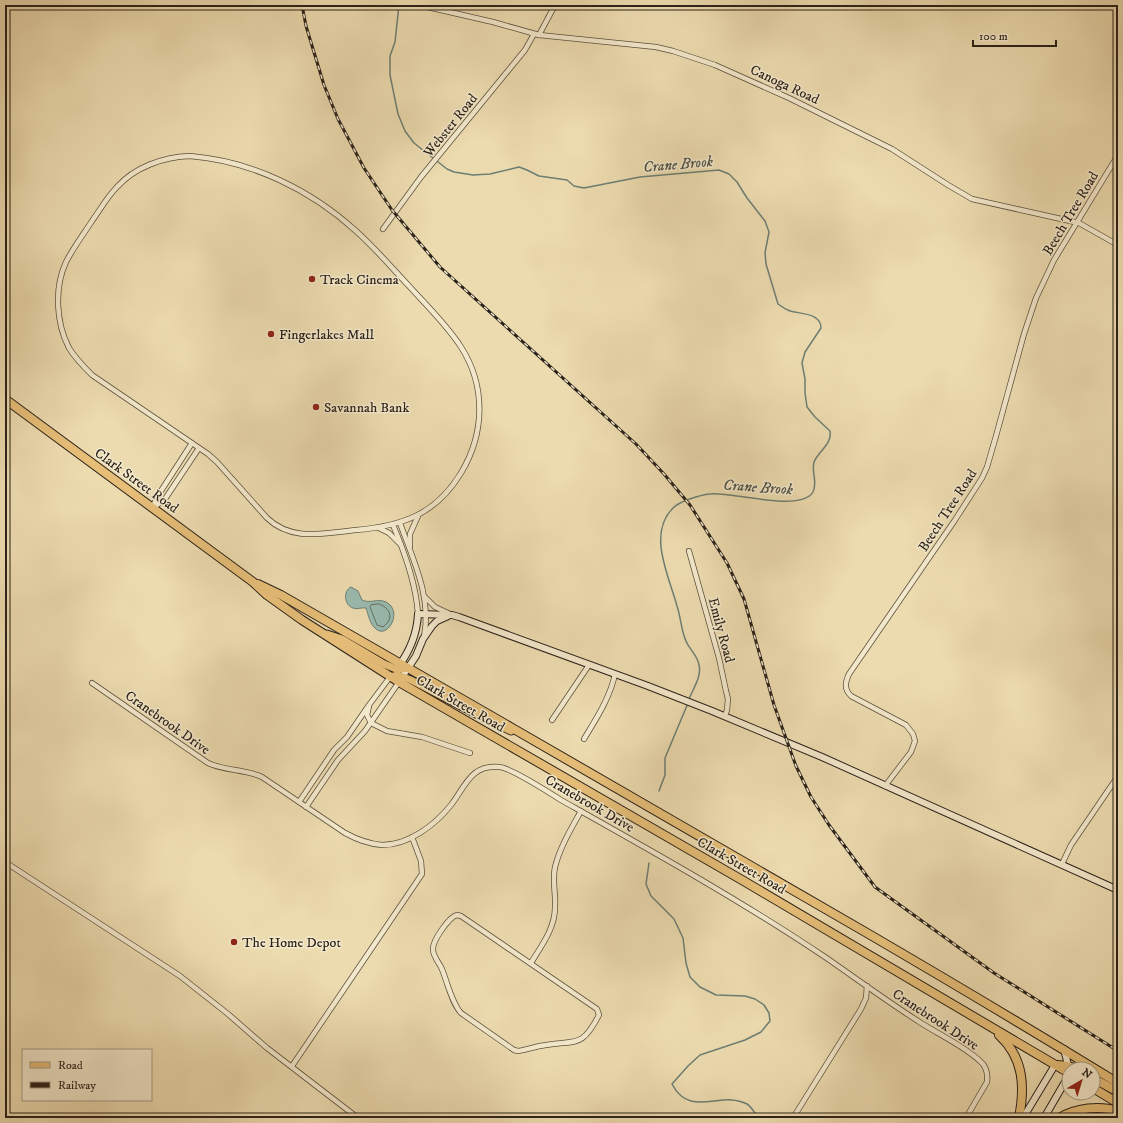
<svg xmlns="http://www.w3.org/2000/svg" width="1123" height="1123" font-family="'IM FELL DW Pica',serif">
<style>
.water{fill:#99bbb0;stroke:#6d7e74}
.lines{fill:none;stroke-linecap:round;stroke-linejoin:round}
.shore{stroke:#626e65;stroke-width:1}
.stream{stroke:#6d7e74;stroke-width:1.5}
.street-casing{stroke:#5b503f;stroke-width:6}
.secondary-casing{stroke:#2b221a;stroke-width:8}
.primary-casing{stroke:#2b221a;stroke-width:9}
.highway-casing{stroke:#2b221a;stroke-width:10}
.street{stroke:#f3e8cb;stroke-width:4.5}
.secondary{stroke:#f3e8cb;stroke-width:6}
.primary{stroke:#e6be78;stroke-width:7}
.highway{stroke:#e6be78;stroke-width:8}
.rail-casing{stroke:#2b221a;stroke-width:3}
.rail{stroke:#f3e8cb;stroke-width:1.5;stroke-dasharray:4.5;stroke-linecap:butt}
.poi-dot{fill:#8f2418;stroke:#f3e8cb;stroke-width:1.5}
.labels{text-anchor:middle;stroke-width:3;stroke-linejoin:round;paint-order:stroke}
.street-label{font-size:14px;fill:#2b221a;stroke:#f3e8cb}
.poi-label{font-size:14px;fill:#2b221a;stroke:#f3e8cb;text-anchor:start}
.water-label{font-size:15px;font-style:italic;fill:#4c5047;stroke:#f3e8cb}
</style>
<rect width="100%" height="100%" fill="#ecdbaf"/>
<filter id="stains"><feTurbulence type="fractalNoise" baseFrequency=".005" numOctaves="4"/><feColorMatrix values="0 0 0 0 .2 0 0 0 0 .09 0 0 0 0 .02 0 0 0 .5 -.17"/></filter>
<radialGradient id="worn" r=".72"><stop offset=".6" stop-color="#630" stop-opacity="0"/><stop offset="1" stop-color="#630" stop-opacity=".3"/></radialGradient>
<path class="water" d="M351,587L358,591L362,600C370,604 377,598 386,602C404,611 387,641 375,628C370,624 368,614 366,608C361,607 358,610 353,608C344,605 343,591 351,587Z"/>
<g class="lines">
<path class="shore" d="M379,604C391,608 394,619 383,627L377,625L370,607L371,605Z"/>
<g class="stream">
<path d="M399,5L395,42L390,56V75L398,114L405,131L414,143L447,169L454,172L473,175L490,174L519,167L527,170L539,176L567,180L574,186L584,188L640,177L719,170L729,174L737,182L747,198L765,221L769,232L765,253L766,264L778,304C782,307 785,309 790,311C801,314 821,313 821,328L805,352L802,363L805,379V393L807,407L815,417L830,431C832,445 819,450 814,462C811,472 818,482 813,492C801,513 729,491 710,494C700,495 680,501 673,508C647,534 669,576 677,606C681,618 681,630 686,641C689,649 698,656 699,665C702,676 693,689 689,699"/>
<path d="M659,791L665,775V758L688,703"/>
<path d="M649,863L646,884L651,896L674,919L683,938L686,963L690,977L700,987L716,995L745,996L755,999L764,1005L769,1013L770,1021L761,1032L745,1040L700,1055L688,1066L672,1084C690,1119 721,1090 747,1104C751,1106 755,1114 759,1118"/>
</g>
<g class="street-casing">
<g id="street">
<path d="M419,5L493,22L539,35L656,47L673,51L715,65L789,98L892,149L948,185L972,199L1079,223L1118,245"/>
<path d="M539,35L555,5"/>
<path d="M190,156C252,161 311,190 356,231C375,248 392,268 409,286C427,306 447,325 461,347C486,386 485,433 461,473C436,514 403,526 356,530C324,533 292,542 267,518L217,462L208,454L92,375C84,367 75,358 69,348C56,323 54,288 66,262C73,248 83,235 92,221C100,210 107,197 117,187C135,167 163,157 190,156Z"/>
<path d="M383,229L421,177L525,50L534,34"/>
<path d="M153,506L159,494L192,443"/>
<path d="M153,508L165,499L199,448"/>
<path d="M400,523C413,560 432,597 424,637"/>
<path d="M393,525C405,553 416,583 418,614"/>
<path d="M379,528L389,533L400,544"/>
<path d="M410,546V534L418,516"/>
<path d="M689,551L719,658L726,691L728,699L727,710L725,716"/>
<path d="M425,597L435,607L450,614"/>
<path d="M92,683L208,763C225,771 245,769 262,777L345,833C356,839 370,844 382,845C409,845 435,825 451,805C465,787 471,764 499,767C509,767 550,793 561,800C650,850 740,900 825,957C857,979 888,1002 921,1023C940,1035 964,1046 980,1061C986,1066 988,1074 987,1082L966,1118"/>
<path d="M369,706L367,715L371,723"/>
<path d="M552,720L589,665"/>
<path d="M371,723L387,731L422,737L470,753"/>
<path d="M584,739C596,719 610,698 615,674"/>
<path d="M885,786L911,752L915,741L913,734L906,725L851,696C844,689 845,683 849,674L955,520L982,478L987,467L996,436L1024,334L1036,298L1054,260L1118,155"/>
<path d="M299,802L334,750L347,737L369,705L390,677"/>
<path d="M306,807L338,760L365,731L399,682"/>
<path d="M5,862L180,976L228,1014L267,1048L358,1118"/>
<path d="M1062,864L1071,845L1118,776"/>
<path d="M457,915L461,916L597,1009L599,1015C582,1048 577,1040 546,1045C536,1046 527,1050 518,1051L514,1050L461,1013C451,1002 447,980 441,967C438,962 433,955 433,950C432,941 449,917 457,915Z"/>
<path d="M531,963C541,946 555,929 555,907C556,894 552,881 555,867C560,847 571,829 581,811"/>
<path d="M292,1066L422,874L421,861L412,837"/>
<path d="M793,1118L861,1009L866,998L867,986"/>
</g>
</g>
<g class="secondary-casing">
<g id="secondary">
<path d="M398,667C410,651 417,634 418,614L452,615L459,617L648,686L712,711L822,757L1118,890"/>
<path d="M400,680L416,656L423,639L432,626L437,621L448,616"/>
<path d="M1064,1049L1069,1069"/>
<path d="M1023,1118L1055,1065"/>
<path d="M1044,1118L1069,1075"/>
</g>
</g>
<g class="primary-casing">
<g id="primary">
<path d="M327,634L342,639L384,664L396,669L408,668"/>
<path d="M390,677L398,675L411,680L478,715L511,731"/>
</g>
</g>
<g class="highway-casing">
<g id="highway">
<path d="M5,399L253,582L267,595L302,620L399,682L742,880L1069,1073"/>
<path d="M258,584L281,595C476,708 673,819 867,933C951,982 1035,1032 1118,1083"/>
<path d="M999,1035C1024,1058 1025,1087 1019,1118"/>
<path d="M1057,1065L1068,1066L1078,1069"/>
<path d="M1093,1078L1118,1092"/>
<path d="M1093,1088L1118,1103"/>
<path d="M1059,1118C1076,1108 1099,1105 1118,1111"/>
</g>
</g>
<use href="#street" class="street"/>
<use href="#secondary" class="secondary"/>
<use href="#primary" class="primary"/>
<use href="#highway" class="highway"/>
<g class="rail-casing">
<path id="rail" d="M302,5L306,26L324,85L338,119L364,168L392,210L440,267L636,444L664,474L690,505L727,563L744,599L774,705L796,766L811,797L829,825L875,887L994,973L1118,1051"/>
</g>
<use href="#rail" class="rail"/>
</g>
<g class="poi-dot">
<circle cx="312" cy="279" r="4"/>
<circle cx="271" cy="334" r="4"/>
<circle cx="316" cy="407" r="4"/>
<circle cx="234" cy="942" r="4"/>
</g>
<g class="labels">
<g class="street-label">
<text transform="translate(785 84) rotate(25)" y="5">Canoga Road</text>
<text transform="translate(450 125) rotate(-51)" y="5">Webster Road</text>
<text transform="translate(1070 213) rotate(-59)" y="5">Beech Tree Road</text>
<text transform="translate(137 480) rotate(36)" y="5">Clark Street Road</text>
<text transform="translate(947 510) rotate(-57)" y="5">Beech Tree Road</text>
<text transform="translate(722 630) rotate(75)" y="5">Emily Road</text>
<text transform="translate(461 703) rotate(30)" y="5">Clark Street Road</text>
<text transform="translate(168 722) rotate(35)" y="5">Cranebrook Drive</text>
<text transform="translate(590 803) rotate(30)" y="5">Cranebrook Drive</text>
<text transform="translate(742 865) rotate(30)" y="5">Clark Street Road</text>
<text transform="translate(936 1019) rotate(33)" y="5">Cranebrook Drive</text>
</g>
<g class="poi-label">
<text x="320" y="284">Track Cinema</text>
<text x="279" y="339">Fingerlakes Mall</text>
<text x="324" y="412">Savannah Bank</text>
<text x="242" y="947">The Home Depot</text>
</g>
<g class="water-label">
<text transform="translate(678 164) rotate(-5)" y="5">Crane Brook</text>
<text transform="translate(758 487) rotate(4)" y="5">Crane Brook</text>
</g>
</g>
<rect width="1123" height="1123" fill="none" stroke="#ecdbaf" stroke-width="20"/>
<rect x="6" y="6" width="1111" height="1111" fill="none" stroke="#2b221a" stroke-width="2"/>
<rect x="10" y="10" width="1103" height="1103" fill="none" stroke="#2b221a"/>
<rect x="22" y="1049" width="130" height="52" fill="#f3e8cb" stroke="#a39984"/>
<rect x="30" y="1062" width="20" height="6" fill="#e6be78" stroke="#a39984"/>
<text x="58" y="1069" font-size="12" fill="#2b221a">Road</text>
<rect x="30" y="1082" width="20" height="6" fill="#2b221a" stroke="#a39984"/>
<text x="58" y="1089" font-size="12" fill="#2b221a">Railway</text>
<g transform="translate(1081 1081) rotate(38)"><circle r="19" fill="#f3e8cb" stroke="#a39984"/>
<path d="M0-3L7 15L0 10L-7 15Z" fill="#8f2418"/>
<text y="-6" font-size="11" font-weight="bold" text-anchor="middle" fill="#2b221a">N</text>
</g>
<path d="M973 40v6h83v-6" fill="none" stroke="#2b221a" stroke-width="2"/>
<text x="979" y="40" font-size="12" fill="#2b221a" stroke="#f3e8cb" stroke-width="3" paint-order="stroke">100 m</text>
<rect width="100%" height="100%" filter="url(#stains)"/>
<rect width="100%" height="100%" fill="url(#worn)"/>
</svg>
